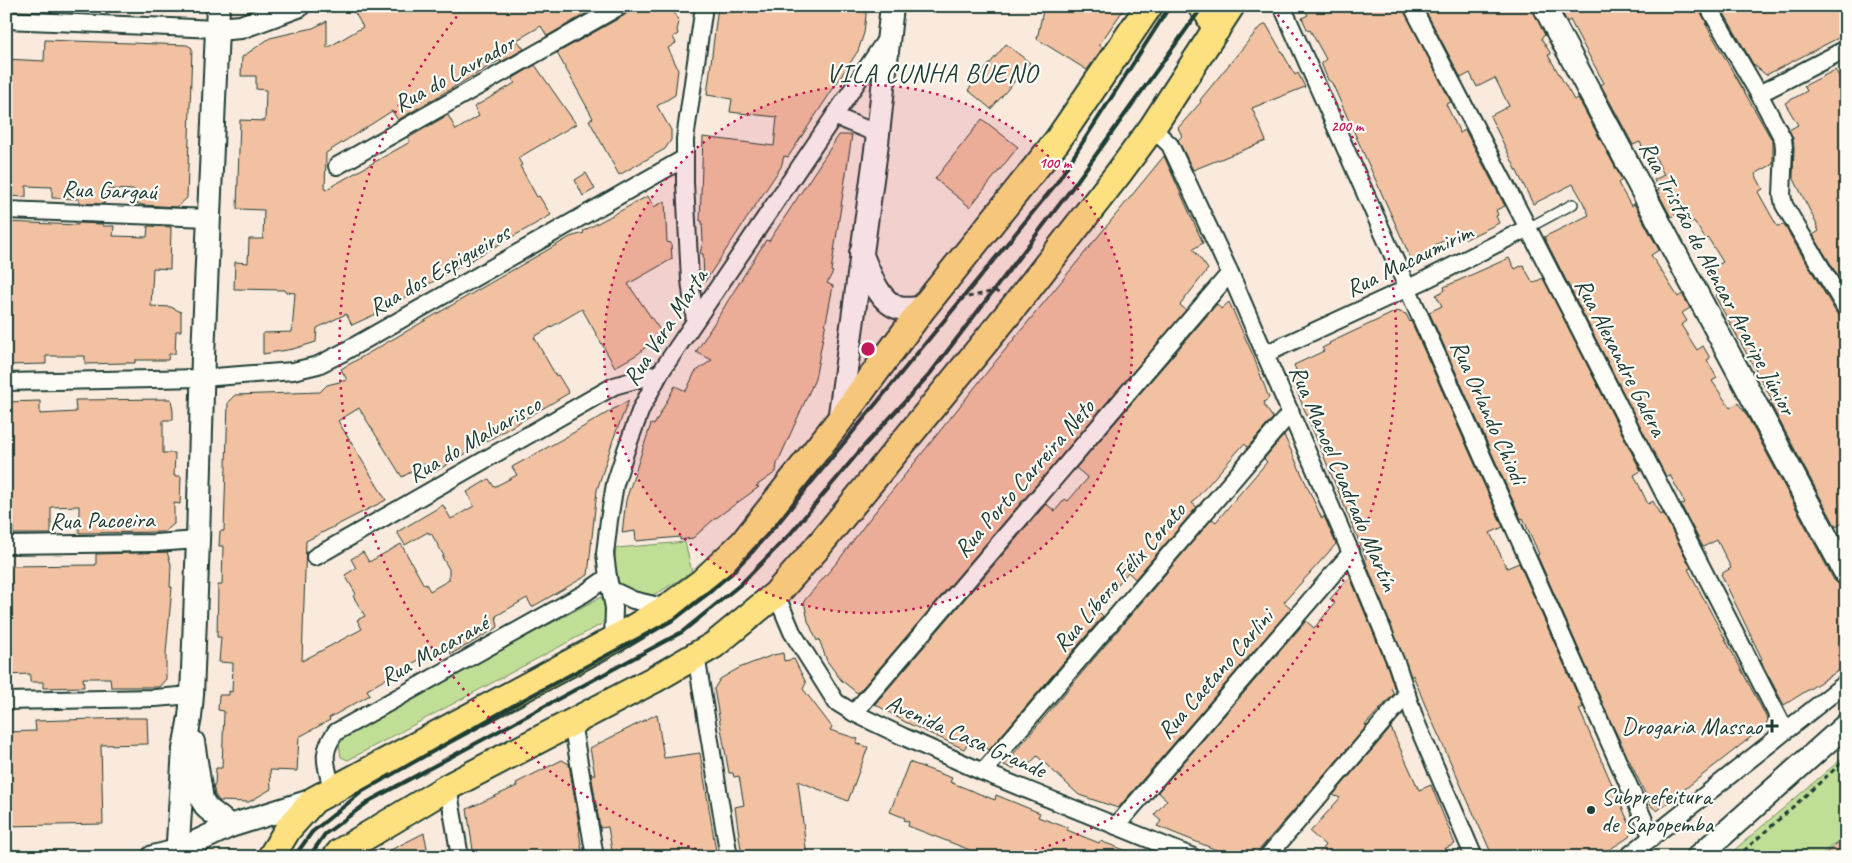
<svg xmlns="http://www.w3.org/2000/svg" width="1852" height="863" font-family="Caveat,sans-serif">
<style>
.green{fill:#c1de96;stroke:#708e65}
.building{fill:#f1c1a1;stroke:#1f3d34}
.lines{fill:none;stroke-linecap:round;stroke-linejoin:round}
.lane-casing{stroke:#1f3d34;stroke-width:12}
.street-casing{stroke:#1f3d34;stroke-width:20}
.secondary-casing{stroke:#1f3d34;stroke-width:26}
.primary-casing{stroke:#1f3d34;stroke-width:30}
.path{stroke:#1f3d34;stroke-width:3;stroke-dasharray:5 4;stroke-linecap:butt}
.lane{stroke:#fdfcf7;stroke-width:9}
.street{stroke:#fdfcf7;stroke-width:16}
.secondary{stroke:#fdfcf7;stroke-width:22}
.primary{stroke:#fde080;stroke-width:26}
.rail{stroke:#1f3d34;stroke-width:4}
.ring{fill:none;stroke:#c2185b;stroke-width:2.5;stroke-dasharray:2.5 5}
.poi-dot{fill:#1f3d34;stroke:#fdfcf7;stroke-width:2}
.labels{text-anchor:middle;stroke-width:4.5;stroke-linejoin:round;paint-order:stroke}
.street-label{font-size:24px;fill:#1f3d34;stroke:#fdfcf7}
.poi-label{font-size:24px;fill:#1f3d34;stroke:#fdfcf7;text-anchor:end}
.quarter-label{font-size:26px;letter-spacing:1px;fill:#1f3d34;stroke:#fdfcf7}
.centre{fill:#c2185b;stroke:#fdfcf7;stroke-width:2.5}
.ring-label{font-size:15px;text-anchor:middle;font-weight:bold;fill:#c2185b;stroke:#fdfcf7;stroke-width:4.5;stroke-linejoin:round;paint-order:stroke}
</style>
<rect width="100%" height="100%" fill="#f9eadd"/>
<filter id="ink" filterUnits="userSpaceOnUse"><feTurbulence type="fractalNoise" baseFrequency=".02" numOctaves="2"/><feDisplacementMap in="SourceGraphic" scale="10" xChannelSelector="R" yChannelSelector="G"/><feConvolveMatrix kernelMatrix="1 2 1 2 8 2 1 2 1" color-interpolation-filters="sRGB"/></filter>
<g filter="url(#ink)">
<g class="green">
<path d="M685,542L692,572L661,591L646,598L619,586L614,568L616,548Z"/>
<path d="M601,597L605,601L608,616L600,625L348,760L341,757L339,744L341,734Z"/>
<path d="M1846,755V834L1818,857H1726Z"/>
</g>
<g class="building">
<path d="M351,6H599L547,36L541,26L517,40L524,49L501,62L500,60L398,120L392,111L326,153L325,190L410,142L408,138L448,115L456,130L479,116L474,107L515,83L512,79L535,65L576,124L518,158L522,165L520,166L537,197L539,196L551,215L376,314L352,325L346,314L317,328L316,342L293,349L263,354V333L292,332L295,293L285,292V290L234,289L235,262L248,263L249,239H263L264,210L237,209L240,120L265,121L266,90L256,89V76H241L242,57L270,38L313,28L327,21V48L363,27Z"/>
<path d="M630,6H671L679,22L677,30L678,34L673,37L676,43L668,48L678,69L675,95L657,106L671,130V140L665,149L619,175L589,120L593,118L557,53L625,15Z"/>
<path d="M718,6H867L864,33L858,51L788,157L784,156L781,167L704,283L703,254L700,253L703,242L702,221H700L703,137L774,146L777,117L730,112L732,99L707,95Z"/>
<path d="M1044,6H1126L1099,45L1103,47L1087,70L1037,39Z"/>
<path d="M1303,6H1402L1451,102L1446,104L1460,133L1465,130L1505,206L1496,210L1498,215L1496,216L1499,223L1466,239L1462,232L1435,245L1437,250L1412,261L1332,83L1328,80L1321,63L1326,59L1310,30L1308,31L1302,18L1308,15Z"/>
<path d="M1423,6H1531L1545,35L1541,38L1551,54L1548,55L1574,100L1578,98L1622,180L1618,183L1631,206L1634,204L1659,250L1651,255L1678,297L1682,294L1690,308L1682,313L1687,321L1681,325L1697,350L1703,346L1710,358L1707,360L1717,378L1712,381L1730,408L1738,403L1746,414L1834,580L1840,585L1846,597V666L1784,705L1760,660L1762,659L1721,574L1731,568L1717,540L1703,547L1681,505L1685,503L1670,475L1666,477L1544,237L1589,215L1581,198L1573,184L1533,204L1490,116L1509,106L1495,78L1477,87L1470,73L1461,78Z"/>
<path d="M1559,6H1698L1708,26L1705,23L1773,142V164L1755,174L1763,189L1758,192L1777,226L1784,225L1837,314L1846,319V521L1836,527L1769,401L1772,400L1715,296L1721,292L1709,270L1723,262L1708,238L1706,240L1694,221L1687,224L1680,212L1671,217L1657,191L1659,190L1654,180L1664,175L1650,146L1643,149L1640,142L1633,145L1601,85L1604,83L1587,52L1570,20L1567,22Z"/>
<path d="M1720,6H1846V24L1840,27L1844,35L1766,75L1753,64Z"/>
<path d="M1266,24L1295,75L1298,73L1305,87L1252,108L1266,141L1193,170L1178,140L1182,136L1178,128L1201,102L1200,100L1259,28Z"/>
<path d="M45,40L187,45L192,48L187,198L177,207L142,205L136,203V190L105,189L104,204L79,203V199L52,198V187L26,186V197L6,196V59L44,61Z"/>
<path d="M1006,44L1030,63L991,109L968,90Z"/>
<path d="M1835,70L1846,87V289L1813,235L1819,231L1816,225H1817L1793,177L1794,147L1793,138L1789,130L1798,125L1785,103L1807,91L1804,86Z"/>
<path d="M982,119L1018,147L970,207L935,179Z"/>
<path d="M839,135H852L831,271L833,272L827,283L833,286L815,379L777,464L776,472L756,486L759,487L712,521L693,538L680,540V537L636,541L635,531L622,533L626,500L651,424L654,425L675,386L686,391L695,372L712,360L696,352L766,240L769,241Z"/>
<path d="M1164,156L1203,243L1193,249L1208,269L1180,305L1186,310L858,693L856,692L841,680L827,661L819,639L817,641L808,621L804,601L838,561L867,522L996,361Z"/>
<path d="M586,173L595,189L583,196L575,180Z"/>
<path d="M648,196L654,207L665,201L667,242L671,243L672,259L628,284L662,333L638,354L615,367L582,309L534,337L556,376L558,375L569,393L431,474L425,464L402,477L359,408L338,421L386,500L306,541L302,661L362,629L357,620L365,616L353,596L356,594L345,575L356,568L351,559L363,552L369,562L401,544L424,585L426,584L430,591L449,580V569L442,557L444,556L431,533L429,534L428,532L405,545L397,532L443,505L451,519L474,506L467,492L489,479L494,487L517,475L512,467L566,437L629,400L614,437L597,490L588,575L532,607L527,598L496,616L498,627L473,642L451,654L446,644L367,690L370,695L329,718L330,720L299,737L297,771L270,770L271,789L249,802L219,801L215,795L213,785H215L216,768H222L224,711L218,710L219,695H229V691L232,692L233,663L219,662L221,637H217L218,585H222L223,546H219L220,531H224L228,402L235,395L320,392L327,385L347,380L341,369L570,237L584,233L583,231Z"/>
<path d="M6,222L78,225V223L103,224V226H114L113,236L147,237L148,226L171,227L170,269L153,268L151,306L171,307L181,312V331H176L175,354H169L168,360H135V363H125L85,364V356H46V364L6,365Z"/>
<path d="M1509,258L1515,269L1523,265L1533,283L1543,278L1641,471L1634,475L1648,504L1653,501L1660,515L1663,513L1691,568L1688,569L1768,720L1765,726L1657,811L1651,806L1610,720L1537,555L1539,554L1523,518L1521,519L1429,312L1442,306L1436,295L1445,290L1444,287Z"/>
<path d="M1229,302L1253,355L1269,398L1264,402L1265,404L1264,405L1273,418L1248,447L1244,444L1192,503L1197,507L1135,579L1128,572L1097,610L1103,616L989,750L973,737L964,749L905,722L875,704L1046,504L1055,511L1065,499L1068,501L1088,478L1076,468L1217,304L1221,309Z"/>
<path d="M1397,311L1406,314L1410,322L1411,321L1503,527L1490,533L1507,568L1519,563L1583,707L1579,709L1632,830L1629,837L1598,857H1493L1425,705L1413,675L1411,677L1365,560L1366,558L1290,375L1297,372L1294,365L1324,351L1322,348L1330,344L1329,343Z"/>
<path d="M171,399L173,411V420H163V453H175L174,476H181L180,504L174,503V524L164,532L79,533V506L51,507V534H13V522H6V402L40,401V414L76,412L75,400Z"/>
<path d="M1284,435L1322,519L1324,516L1336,544L1284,602L1291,608L1118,808L1079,795L1037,756L1026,768L1019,762L1013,769L1004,765L1212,519L1216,522L1236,498L1267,462L1264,459Z"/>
<path d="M167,552L171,564L170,587H172L166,653V679L159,687H111L110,678H83L84,687L43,688V682H30V674L6,675V566L96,565V554Z"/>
<path d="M1350,577L1388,668L1394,687L1391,688L1394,694L1365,725L1367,726L1259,850L1256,857H1234L1157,826L1161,821L1154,815L1167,800L1158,792L1306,621L1314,628L1335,603L1330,599Z"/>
<path d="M783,653L784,661L794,659L806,683L803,689L832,727L830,730L858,739L856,743L868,747L848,801L798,781L807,857H742L735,807L744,805L739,776L734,777L733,773H729L714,689L720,679L739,668L773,655Z"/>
<path d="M657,714L664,758L700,753L717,857H613L608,827L600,828L591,773L595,775L590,748Z"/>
<path d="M127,718H147L148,744L101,745L103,824L6,826V732L36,731L35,721Z"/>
<path d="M1391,728L1419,790L1431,785L1455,844L1444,849L1448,857H1316L1325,845L1310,832L1340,798L1333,795Z"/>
<path d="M562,760L569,764L580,831L579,832L583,857H474L467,809L517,786L516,783Z"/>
<path d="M909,762L952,778L950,782L995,800L996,795L1040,813L1038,817L1068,828L1067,830L1099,843L1100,841L1138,855V857H988L908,826L909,822L904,820L905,818L890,812Z"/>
<path d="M424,833L429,857H377Z"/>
<path d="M1846,836V857H1821Z"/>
</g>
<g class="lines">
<g class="lane-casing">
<path id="lane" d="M1528,228L1573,204"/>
</g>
<g class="street-casing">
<g id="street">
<path d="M1282,6L1652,838"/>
<path d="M1412,6L1528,228L1785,730"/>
<path d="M1708,6L1759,94L1783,139L1784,148L1782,195L1784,205L1846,309"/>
<path d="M6,20L217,29"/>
<path d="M1759,94L1846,49"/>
<path d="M834,116L878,134"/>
<path d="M1152,128L1170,145L1230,273L1351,553L1397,665L1416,722L1474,857"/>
<path d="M337,166L620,6"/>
<path d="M6,210L209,218"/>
<path d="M695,321L690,280L685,183V139L704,6"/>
<path d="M1265,354L1423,281L1528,228"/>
<path d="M6,382L202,378L293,371L318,365L342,353L685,158"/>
<path d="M6,545L155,543L198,540"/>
<path d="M315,557L614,386L660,373"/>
<path d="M610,589L633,600L667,608"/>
<path d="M776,594L792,632L836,702L854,713L904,737L983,772L1193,857"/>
<path d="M613,640L614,608L608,577L605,554L609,520L615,484L626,450L641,409L660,373L887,38"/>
<path d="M696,655L729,857"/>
<path d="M6,701L155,698L192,695"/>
<path d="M854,713L1230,273"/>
<path d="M572,722L595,857"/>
<path d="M983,772L1291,412"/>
<path d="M448,787L460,857"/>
<path d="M332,790C327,765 319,754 336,732L585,593L608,577"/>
<path d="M1116,826L1351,553"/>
<path d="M1267,857L1407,694"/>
<path d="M1627,857L1846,683"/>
</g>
</g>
<g class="secondary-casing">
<g id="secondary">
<path d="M1544,6L1846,574"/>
<path d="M217,29L241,27L298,6"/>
<path d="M861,253C869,271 878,302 899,308C906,310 915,308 923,308"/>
<path d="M839,421L877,143L892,6"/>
<path d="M193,742L202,800L207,808L230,826"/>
<path d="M153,857L177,851L230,826L314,800"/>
<path d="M177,857L184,749L190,717L192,695L198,540L203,356L218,6"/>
<path d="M1698,857L1846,725"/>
</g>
</g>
<g class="primary-casing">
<g id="primary">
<path d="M1201,6L1208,13L1216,30"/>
<path d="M271,857L288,829L314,800L613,640L667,608L702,582L743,543L839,421L923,308L1057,141L1149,6"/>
<path d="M336,857L340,852L448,787L655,679L714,645L776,594L816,549L1017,303L1118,174L1152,128L1231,6"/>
</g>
</g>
<g class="path">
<path d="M959,299L995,291L999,293"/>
<path d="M1737,857L1846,759"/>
</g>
<use href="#lane" class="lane"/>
<use href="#street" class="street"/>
<use href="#secondary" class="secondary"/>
<use href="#primary" class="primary"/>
<g class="rail">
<path d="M294,857L312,832L363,791L525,699L675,619L731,574L779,522L1056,184L1170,6"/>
<path d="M309,857L325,834L371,800L682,632L741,584L791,533L863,447L929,375L1072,188L1203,6"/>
</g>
</g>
</g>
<circle cx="868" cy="349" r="264" fill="#c2185b" fill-opacity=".12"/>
<g class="ring">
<circle cx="868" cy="349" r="264"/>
<path d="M718 856A529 529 0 0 1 463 9M1273 9A529 529 0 0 1 1018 856"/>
</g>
<g class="poi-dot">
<path d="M1769.5 718.5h5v5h5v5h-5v5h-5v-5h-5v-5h5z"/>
<circle cx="1591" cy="810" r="5"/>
</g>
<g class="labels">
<g class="street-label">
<text transform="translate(454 73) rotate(-29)" y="8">Rua do Lavrador</text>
<text transform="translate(109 190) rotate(2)" y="8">Rua Gargaú</text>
<text transform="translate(1409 260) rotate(-26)" y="8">Rua Macaumirim</text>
<text transform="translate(439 270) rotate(-30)" y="8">Rua dos Espigueiros</text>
<text transform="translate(1718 278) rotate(62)" y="8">Rua Tristão de Alencar Araripe Júnior</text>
<text transform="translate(665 327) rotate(-57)" y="8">Rua Vera Marta</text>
<text transform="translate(1621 357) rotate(63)" y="8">Rua Alexandre Galera</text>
<text transform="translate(1489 412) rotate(66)" y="8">Rua Orlando Chiodi</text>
<text transform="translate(474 439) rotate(-30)" y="8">Rua do Malvarisco</text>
<text transform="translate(1024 478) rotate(-49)" y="8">Rua Porto Carreira Neto</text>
<text transform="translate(1344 478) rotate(67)" y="8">Rua Manoel Cuadrado Martín</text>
<text transform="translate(102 520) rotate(-1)" y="8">Rua Pacoeira</text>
<text transform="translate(1119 577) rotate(-49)" y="8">Rua Líbero Félix Corato</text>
<text transform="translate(434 650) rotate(-29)" y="8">Rua Macarané</text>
<text transform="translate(1215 674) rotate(-49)" y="8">Rua Caetano Carlini</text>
<text transform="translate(966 736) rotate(24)" y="8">Avenida Casa Grande</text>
</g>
<g class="poi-label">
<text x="1762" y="734">Drogaria Massao</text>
<text x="1601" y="804" text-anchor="start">Subprefeitura<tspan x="1601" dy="28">de Sapopemba</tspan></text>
</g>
<g class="quarter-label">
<text x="932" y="82">VILA CUNHA BUENO</text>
</g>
</g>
<circle cx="868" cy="349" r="8" class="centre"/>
<g class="ring-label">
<text x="1347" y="131">200 m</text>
<text x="1055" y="168">100 m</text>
</g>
<rect width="1852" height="863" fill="none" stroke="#fdfcf7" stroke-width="25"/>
<rect x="12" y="12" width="1827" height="838" fill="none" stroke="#1f3d34" stroke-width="2" filter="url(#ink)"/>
</svg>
